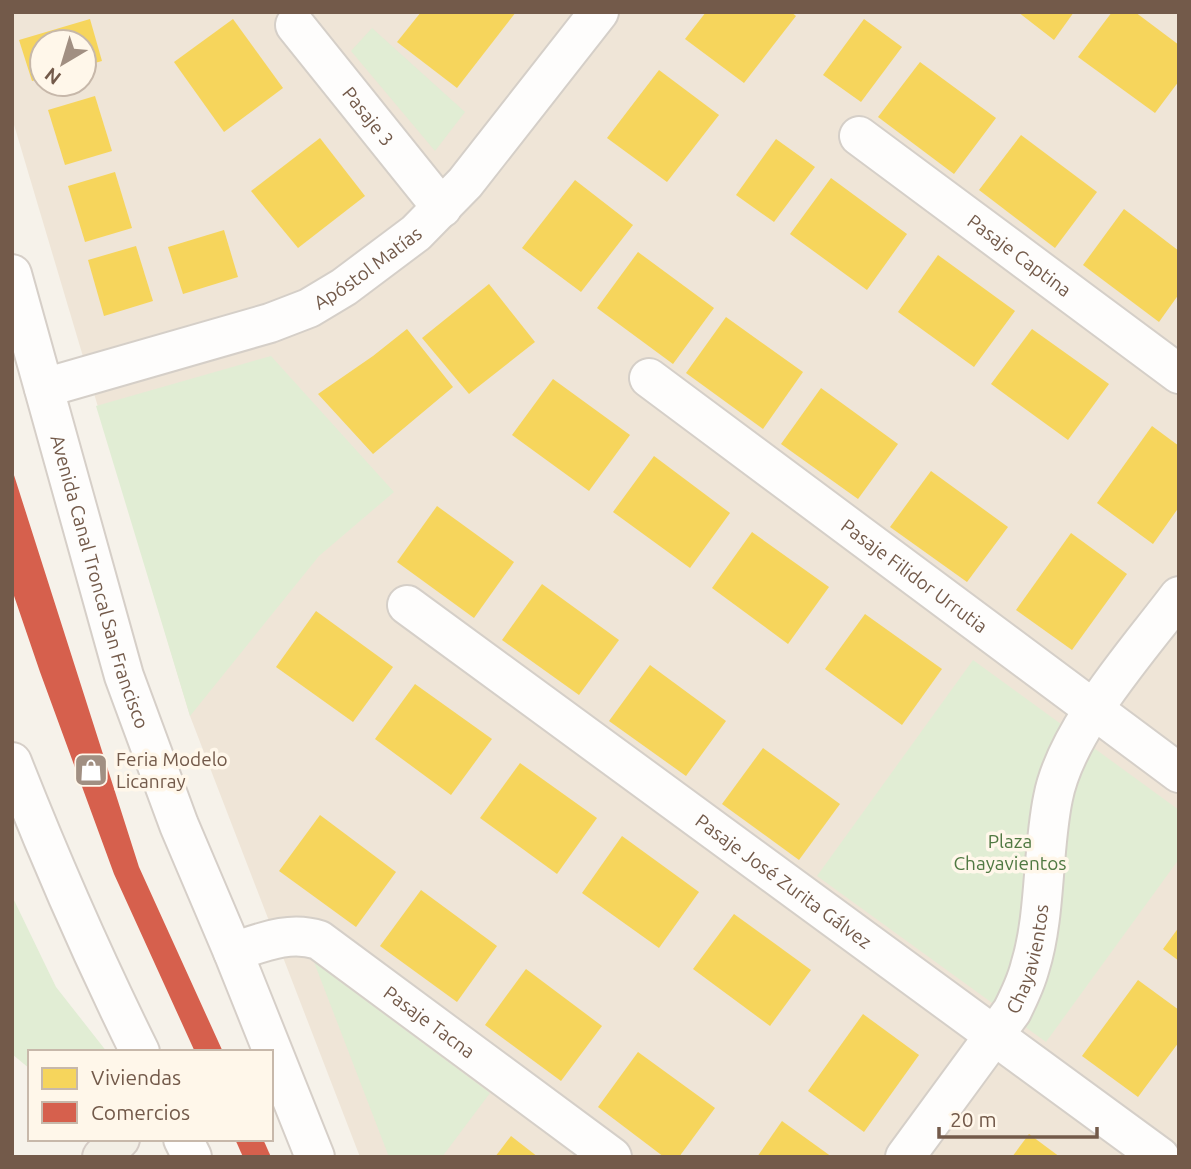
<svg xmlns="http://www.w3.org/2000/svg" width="1191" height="1169" font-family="Ubuntu,sans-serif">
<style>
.residential{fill:#efe5d7;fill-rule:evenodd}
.green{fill:#e1edd4}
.homes{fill:#f6d55c}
.shops{fill:#d6604d}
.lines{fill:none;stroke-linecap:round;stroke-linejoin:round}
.street-casing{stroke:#d5cfc8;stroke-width:42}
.secondary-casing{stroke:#d6cfc8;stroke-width:42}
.primary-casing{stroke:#d5ccc6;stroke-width:42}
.street{stroke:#fefdfc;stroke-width:38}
.secondary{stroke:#fefdfc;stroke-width:38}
.primary{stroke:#f2eee5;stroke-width:38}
.labels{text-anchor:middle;stroke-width:7;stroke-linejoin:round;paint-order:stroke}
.street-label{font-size:19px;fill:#735a4a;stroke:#fff7ea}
.poi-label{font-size:19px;fill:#735a4a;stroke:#fff7ea;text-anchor:start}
.park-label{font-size:19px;fill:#507942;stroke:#fff7ea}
</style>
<rect width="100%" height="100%" fill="#f6f2ea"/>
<path class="residential" d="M12,12H1179V1157H360L190,716L12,118ZM42,42H84V84H42Z"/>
<g class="green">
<path d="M372,28L465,112L435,151L351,51Z"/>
<path d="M271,356L394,492L319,556L190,716L96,406Z"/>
<path d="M973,660L1179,810V859L1046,1042L817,876Z"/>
<path d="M12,896L56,987L107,1052H30V1069L12,1054Z"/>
<path d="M314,962L490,1093L442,1157H389Z"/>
</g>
<g class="homes">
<path d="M421,12H516L457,88L397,42Z"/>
<path d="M706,12H791L796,16L744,83L685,39Z"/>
<path d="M1018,12H1074L1054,40Z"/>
<path d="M1112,12H1135L1179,45V81L1155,113L1078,57Z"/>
<path d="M90,19L102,61L84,66V42H42V78L32,81L19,40Z"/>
<path d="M233,19L283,88L224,132L174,62Z"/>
<path d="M864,19L902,47L861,102L823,75Z"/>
<path d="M920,62L996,118L954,174L878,117Z"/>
<path d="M659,70L719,115L667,182L607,138Z"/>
<path d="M95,96L112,151L65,165L48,110Z"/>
<path d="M1021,135L1097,192L1055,248L979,190Z"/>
<path d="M320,138L365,196L298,248L251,191Z"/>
<path d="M776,139L815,167L774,222L736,195Z"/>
<path d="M115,172L132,228L85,242L68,186Z"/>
<path d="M831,178L907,234L867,290L790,234Z"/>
<path d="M575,180L633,225L581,292L522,248Z"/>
<path d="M1124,209L1179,251V294L1159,322L1083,265Z"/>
<path d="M224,230L238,277L183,294L168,247Z"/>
<path d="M136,246L153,301L104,316L88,260Z"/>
<path d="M638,252L714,308L673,364L597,308Z"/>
<path d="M938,255L1015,311L974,367L898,312Z"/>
<path d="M489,284L535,342L469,394L422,338Z"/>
<path d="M726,317L803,372L763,429L686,373Z"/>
<path d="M407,329L453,387L373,454L318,394L373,356Z"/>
<path d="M1032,329L1109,384L1068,440L991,384Z"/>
<path d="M553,379L630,435L589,491L512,435Z"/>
<path d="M821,388L898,444L858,499L781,444Z"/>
<path d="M1152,426L1179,446V507L1153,544L1097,503Z"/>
<path d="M654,456L730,513L690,568L613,512Z"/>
<path d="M931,471L1008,527L967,582L890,527Z"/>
<path d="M437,506L514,562L474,618L397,562Z"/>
<path d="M752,532L829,587L788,644L712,588Z"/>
<path d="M1071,533L1127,574L1072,650L1016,610Z"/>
<path d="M542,584L619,640L579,695L502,640Z"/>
<path d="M316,611L393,667L353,722L276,667Z"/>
<path d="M865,614L942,669L902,725L825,669Z"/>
<path d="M650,665L726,721L686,776L609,721Z"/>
<path d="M415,684L492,739L451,795L375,739Z"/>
<path d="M763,748L840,804L799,860L722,804Z"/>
<path d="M520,763L597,818L557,874L480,818Z"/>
<path d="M320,815L396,872L356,927L279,871Z"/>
<path d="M622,836L699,892L659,948L582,893Z"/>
<path d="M421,890L497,946L457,1002L380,946Z"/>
<path d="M734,914L811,970L770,1026L693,969Z"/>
<path d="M1179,927V961L1163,949Z"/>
<path d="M526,969L602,1026L561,1081L485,1025Z"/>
<path d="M1138,980L1179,1010V1042L1138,1097L1082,1056Z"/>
<path d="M863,1014L919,1055L864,1132L808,1091Z"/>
<path d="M638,1052L715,1108L679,1157H664L598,1107Z"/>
<path d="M782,1121L832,1157H757Z"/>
<path d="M1029,1134L1060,1157H1012Z"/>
<path d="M511,1136L538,1157H495Z"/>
</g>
<g class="shops">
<path d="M13,472L139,867L223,1052H195L114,874L40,672L12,590Z"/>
<path d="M235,1139H263L271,1157H243Z"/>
</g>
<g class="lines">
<g class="street-casing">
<g id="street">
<path id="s1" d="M295,25L442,208"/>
<path id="s2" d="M859,136L1179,374"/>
<path id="s3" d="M649,378L1179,773"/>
<path id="s4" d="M44,388L270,323L309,308L344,287L416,233L465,183L599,12"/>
<path id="s5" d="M407,605L1160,1157"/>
<path id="s6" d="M233,952C261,943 289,930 319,940L612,1157"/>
<path id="s7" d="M905,1157L1012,1011C1019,997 1026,983 1030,967C1046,916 1042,851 1053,798C1066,730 1137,652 1179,596"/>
</g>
</g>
<g class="secondary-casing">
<g id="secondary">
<path id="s8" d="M12,274L124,676L179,825L233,952L315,1157"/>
<path d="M12,762C51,861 93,957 140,1052"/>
<path d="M183,1139L192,1157"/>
</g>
</g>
<g class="primary-casing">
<path id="primary" d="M102,1157L120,1139"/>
</g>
<use href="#street" class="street"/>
<use href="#secondary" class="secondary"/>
<use href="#primary" class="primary"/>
</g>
<defs>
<g id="shop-square" transform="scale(1.75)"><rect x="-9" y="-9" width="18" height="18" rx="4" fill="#a18f82" stroke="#fff7ea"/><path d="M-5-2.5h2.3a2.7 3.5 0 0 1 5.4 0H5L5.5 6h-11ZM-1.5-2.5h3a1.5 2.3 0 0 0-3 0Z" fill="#fff"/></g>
</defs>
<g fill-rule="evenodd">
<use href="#shop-square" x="91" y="770"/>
</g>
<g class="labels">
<g class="street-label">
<text dy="7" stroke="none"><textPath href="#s1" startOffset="117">Pasaje 3</textPath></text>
<text dy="7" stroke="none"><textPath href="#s2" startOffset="200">Pasaje Captina</textPath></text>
<text dy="7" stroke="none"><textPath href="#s4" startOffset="348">Apóstol Matías</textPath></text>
<text dy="7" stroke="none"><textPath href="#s3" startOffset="331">Pasaje Filidor Urrutia</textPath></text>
<text dy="7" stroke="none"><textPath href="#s8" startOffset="320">Avenida Canal Troncal San Francisco</textPath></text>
<text dy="7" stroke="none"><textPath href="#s5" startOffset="467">Pasaje José Zurita Gálvez</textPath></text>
<text dy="7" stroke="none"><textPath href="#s7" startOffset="236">Chayavientos</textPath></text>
<text dy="7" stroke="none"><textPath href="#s6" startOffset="226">Pasaje Tacna</textPath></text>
</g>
<g class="poi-label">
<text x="116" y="766">Feria Modelo<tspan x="116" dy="22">Licanray</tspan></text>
</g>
<g class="park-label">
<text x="1010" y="848">Plaza<tspan x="1010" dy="22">Chayavientos</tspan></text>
</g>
</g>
<rect width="1191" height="1169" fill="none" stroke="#735a4a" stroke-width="28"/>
<rect x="28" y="1050" width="245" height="91" fill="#fff7ea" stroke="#c7b8aa" stroke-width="2"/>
<rect x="42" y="1068" width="35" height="21" fill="#f6d55c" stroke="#c7b8aa" stroke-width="2"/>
<text x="91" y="1085" font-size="21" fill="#735a4a">Viviendas</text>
<rect x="42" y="1102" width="35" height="21" fill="#d6604d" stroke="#c7b8aa" stroke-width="2"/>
<text x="91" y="1120" font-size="21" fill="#735a4a">Comercios</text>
<g transform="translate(63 63) rotate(218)"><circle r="33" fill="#fff7ea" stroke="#c7b8aa" stroke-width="2"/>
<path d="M0-5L12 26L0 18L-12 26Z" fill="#a18f82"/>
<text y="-10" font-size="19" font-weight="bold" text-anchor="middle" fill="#735a4a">N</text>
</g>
<path d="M939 1127v10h158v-10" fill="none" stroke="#735a4a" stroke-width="3.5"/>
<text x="950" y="1127" font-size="21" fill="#735a4a" stroke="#fff7ea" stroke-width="5" paint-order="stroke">20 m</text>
</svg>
